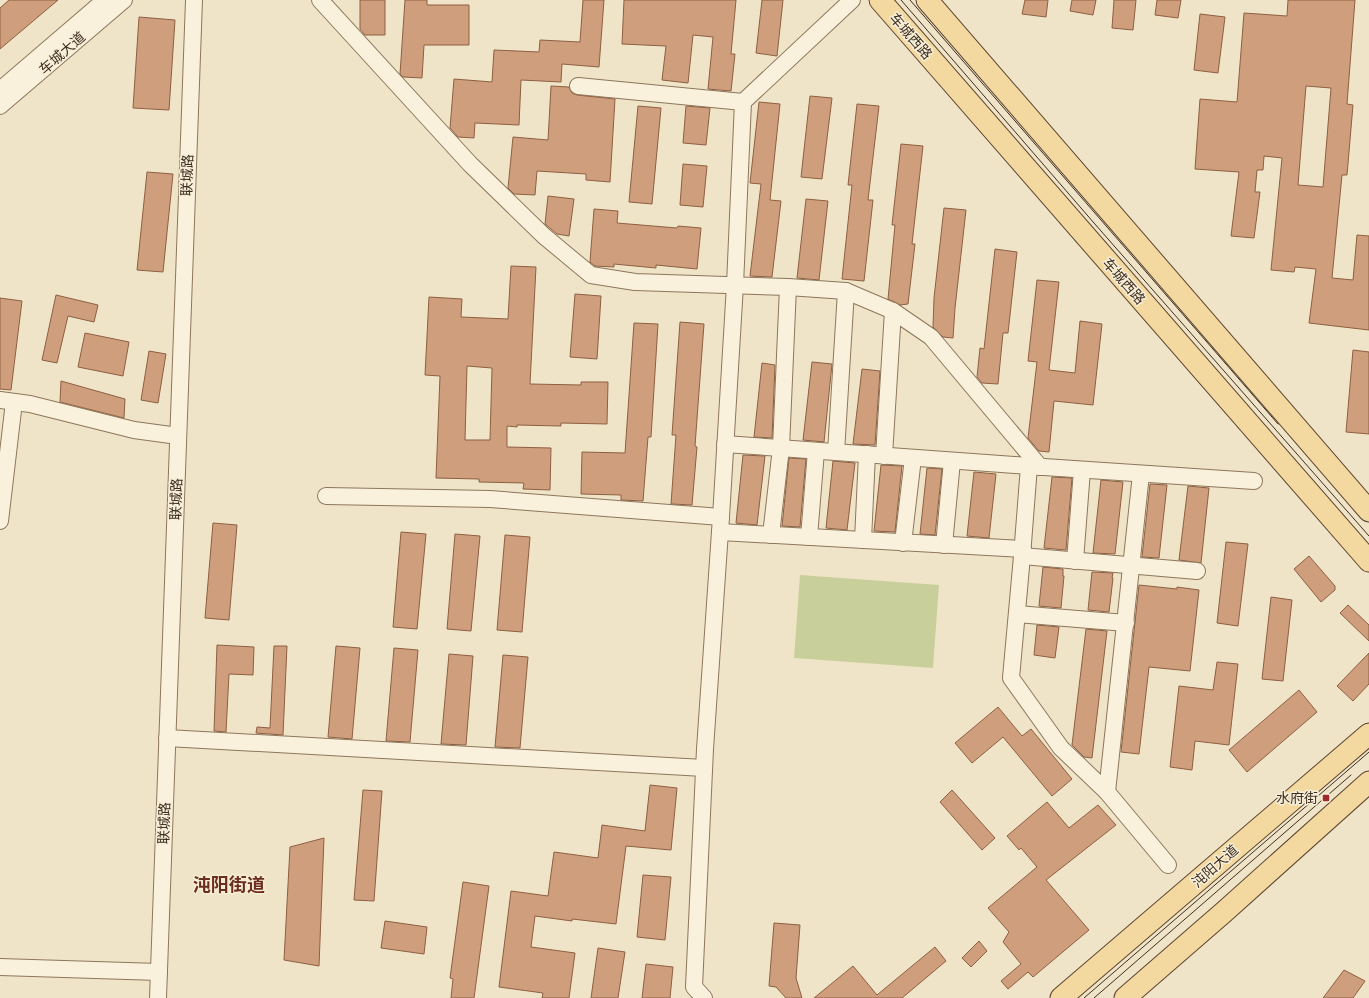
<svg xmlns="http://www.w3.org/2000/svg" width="1369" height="998" font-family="Spectral,'Noto Sans SC',serif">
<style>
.green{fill:#c9cf9b}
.building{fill:#cf9f7d;stroke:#8d5f41;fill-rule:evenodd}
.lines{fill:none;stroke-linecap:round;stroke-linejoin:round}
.minor-casing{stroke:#8d765c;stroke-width:18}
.major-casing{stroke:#5b4430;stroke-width:23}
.minor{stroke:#faf1dc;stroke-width:16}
.major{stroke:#f3d9a0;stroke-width:21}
.tram{stroke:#3d2e20;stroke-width:1}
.poi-dot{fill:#9e2a2b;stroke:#f7eed8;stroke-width:1.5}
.labels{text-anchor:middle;stroke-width:3;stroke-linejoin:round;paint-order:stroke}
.street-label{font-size:14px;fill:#3d2e20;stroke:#f7eed8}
.poi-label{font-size:14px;fill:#3d2e20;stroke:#f7eed8;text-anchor:end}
.district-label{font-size:18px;font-weight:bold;fill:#6b2e1e;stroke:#f7eed8}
</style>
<rect width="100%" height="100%" fill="#f0e4c8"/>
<path class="green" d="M800,575L939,585L933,668L794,658Z"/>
<g class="building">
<path d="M9,0H58L0,49V8Z"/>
<path d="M360,0H385V35H365L360,29Z"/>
<path d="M405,0H427V5H469V45H424L422,78L403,77L400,74Z"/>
<path d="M583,0H604L599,67L562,64L561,82L521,80L519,125L475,123L474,138L458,137L450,128L454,79L492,82L494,50L539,52L540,40L580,42Z"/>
<path d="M624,0H736L731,54H735L731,91L708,89L713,37L693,35L688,83L662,80L666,46L622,44Z"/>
<path d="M762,0H783L777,56L756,53Z"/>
<path d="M1025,0H1048L1046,17L1022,14Z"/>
<path d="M1072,0H1096L1093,15L1070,11Z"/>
<path d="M1114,0H1136L1133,30L1112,28Z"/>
<path d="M1157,0H1181L1178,18L1155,15Z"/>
<path d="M1288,0H1355L1347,104L1353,105L1347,175H1342L1332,278L1353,280L1357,235L1369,236V330L1309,323L1316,269L1295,267L1294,272L1271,270L1282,158L1264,156L1263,170H1257L1255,192H1260L1254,238L1231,236L1239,172L1195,169L1200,99L1237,102L1244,13L1287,16ZM1306,86L1331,88L1323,187L1298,185Z"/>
<path d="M1200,14L1225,17L1218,73L1194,70Z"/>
<path d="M139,17L175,20L169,110L133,108Z"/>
<path d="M551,86L569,87L572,93L577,95L615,99L610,182L586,180V174L537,171L535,195L514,194L508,188L513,137L548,140Z"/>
<path d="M810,96L832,98L822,179L801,177Z"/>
<path d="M759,102L780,104L770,200L781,201L772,277L750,276L761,184L750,183Z"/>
<path d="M857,104L879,106L868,200H873L864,281L842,279L852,185H848Z"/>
<path d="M638,106L661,108L652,204L629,202Z"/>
<path d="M686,106L710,108L706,145L683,143Z"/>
<path d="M901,144L923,146L912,244H915L908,304L900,305L888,299L895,225H892Z"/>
<path d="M683,164L707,166L703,207L680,205Z"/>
<path d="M147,172L173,174L163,272L137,270Z"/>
<path d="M548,196L574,199L569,236L557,234L545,224Z"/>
<path d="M806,199L828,201L819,280L797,278Z"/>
<path d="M944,208L966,210L955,308L953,338L943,337L933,327L934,298Z"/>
<path d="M594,209L618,211L617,223L677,228L678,226L701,228L697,269L656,265V268L614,264V267L595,266L590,262Z"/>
<path d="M995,249L1017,252L1008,333H1003L998,384L982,383L977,377L980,348L984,349Z"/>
<path d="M511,266L536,267L530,384L581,385V382H608L607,424L561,423V426L517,425V427L507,426V447L551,448L550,490L523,489L524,483L479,482V479L436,478L440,376L425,375L429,297L462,299L461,317L508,319ZM467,366L492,368L490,440H465Z"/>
<path d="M1037,280L1059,282L1049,370L1075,373L1080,321L1102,324L1093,405L1054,401L1049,452L1039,451L1028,438L1037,362L1028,361Z"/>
<path d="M575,294L601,296L597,359L570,357Z"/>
<path d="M56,295L98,305L94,322L68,316L57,363L42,360Z"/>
<path d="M0,298L22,301L11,390L0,389Z"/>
<path d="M680,322L704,324L695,446L697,447L692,505L671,504L676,435H672Z"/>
<path d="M634,323L658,324L651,437H648L643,501L621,500V495L581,494L582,452L625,453Z"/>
<path d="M85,333L129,342L123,376L78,367Z"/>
<path d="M1353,350L1369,352V434L1346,432Z"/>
<path d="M149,351L166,354L158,403L141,400Z"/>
<path d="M812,362L832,364L824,442L803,440Z"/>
<path d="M762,363L775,365L772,438L754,437Z"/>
<path d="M862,369L880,371L875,445L853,444Z"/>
<path d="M61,381L125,399L124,418L60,402Z"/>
<path d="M743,455L765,456L757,525L736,523Z"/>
<path d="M789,458L806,459L800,527L782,526Z"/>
<path d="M833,461L855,463L847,530L826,528Z"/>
<path d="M881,465L902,466L895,532L874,531Z"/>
<path d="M927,468L942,469L935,535L920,534Z"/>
<path d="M974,472L996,474L989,538L967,536Z"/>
<path d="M1052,477L1072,478L1066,550L1044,548Z"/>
<path d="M1101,480L1123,482L1115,554L1093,553Z"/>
<path d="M1150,484L1167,485L1159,558L1142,557Z"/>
<path d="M1188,486L1209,488L1201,563L1179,560Z"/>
<path d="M213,523L237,525L229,620L205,618Z"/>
<path d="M401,532L426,534L417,629L393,627Z"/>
<path d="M455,534L480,536L471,631L447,629Z"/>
<path d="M505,535L530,537L522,632L497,630Z"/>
<path d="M1226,542L1248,544L1238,626L1217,623Z"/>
<path d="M1309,556L1335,586V590L1321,602L1294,569Z"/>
<path d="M1043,567L1063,569V576H1064L1061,608L1039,606Z"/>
<path d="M1092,572L1113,573L1112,578H1113L1109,612L1088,610Z"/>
<path d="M1139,585L1177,589V587L1199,590L1190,671L1149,667L1139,754L1121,752Z"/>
<path d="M1271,597L1292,600L1283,681L1262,679Z"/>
<path d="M1348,605L1369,625V641L1340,613Z"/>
<path d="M1037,625L1059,627L1055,658L1034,655Z"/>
<path d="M1086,629L1107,631L1092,758L1084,757L1072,745Z"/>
<path d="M217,645L254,647L253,675L229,674L226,732L214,731Z"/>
<path d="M274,646H287L283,735L256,733L257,727L270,728Z"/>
<path d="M336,646L360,648L352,739L328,737Z"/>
<path d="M394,648L418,650L410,742L386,741Z"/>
<path d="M1369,653V684L1353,701L1337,686Z"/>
<path d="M449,654L473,656L466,745L441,744Z"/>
<path d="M503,655L528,657L520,748L495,747Z"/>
<path d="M1217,662L1238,664L1229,745L1195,741L1192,770L1170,767L1179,686L1213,690Z"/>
<path d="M1299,690L1317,712L1247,772L1229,750Z"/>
<path d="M998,707L1022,736L1031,729L1072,779L1052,796L1003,737L972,763L955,743Z"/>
<path d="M650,785L677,788L671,850L626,846L616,924L572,919V921L535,916L531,947L575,953L569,998H542L543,993L499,987L511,891L548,896L554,852L598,858L602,825L645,831Z"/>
<path d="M363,790L382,791L374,901L354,900Z"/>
<path d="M952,790L995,838L982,850L940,802Z"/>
<path d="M1047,802L1069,828L1098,805L1116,825L1046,880L1089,930L1033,977L1028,972L1008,989L1001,981L1021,964L1003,942L1009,932L988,908L1037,867L1021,848L1019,850L1007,836Z"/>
<path d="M324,838L319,966L284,960L290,847Z"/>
<path d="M643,875L671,877L665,940L637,937Z"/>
<path d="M463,882L489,886L474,998H451L453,979L450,978Z"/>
<path d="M385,921L427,927L424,954L381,948Z"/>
<path d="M774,923L800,925L796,978L802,998H786L776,987L769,986Z"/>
<path d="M979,941L987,951L971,967L962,958Z"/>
<path d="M935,947L946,961L902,998H814L853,966L877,995Z"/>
<path d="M598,948L625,952L618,998H591Z"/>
<path d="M646,964L673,967L670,998H642Z"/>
<path d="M1344,970L1365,981L1353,998H1323Z"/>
</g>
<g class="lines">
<g class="minor-casing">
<g id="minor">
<path d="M320,0L470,164L544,236L591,275L635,282L788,287L846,291L893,311L931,337L1040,467"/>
<path d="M578,86L743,102L852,0"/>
<path d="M0,90L105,0"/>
<path d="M0,106L124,0"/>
<path d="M0,400L30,404L134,430L178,436"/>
<path d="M725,444L1029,466L1254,481"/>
<path d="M836,452L846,291"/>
<path d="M884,456L893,311"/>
<path d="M1029,466L1022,556L1011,678L1061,748L1107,792L1168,865"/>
<path d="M326,496L490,499L721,517"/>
<path d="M0,521L14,402"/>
<path d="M720,532L1023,549"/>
<path d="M771,535L781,448L788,287"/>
<path d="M809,537L816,451"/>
<path d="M863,540L867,454"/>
<path d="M903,543L913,458"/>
<path d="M944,545L952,461"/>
<path d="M1022,556L1197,571"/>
<path d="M1075,561L1082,470"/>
<path d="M1017,614L1126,623"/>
<path d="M167,738L704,768"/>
<path d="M1107,792L1141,474"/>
<path d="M0,967L159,972"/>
<path d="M158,998L194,0"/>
<path d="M704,998L694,987L705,749L721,517L735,285L743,102"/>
</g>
</g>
<g class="major-casing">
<g id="major">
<path d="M880,0L1369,561"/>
<path d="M927,0L1369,511"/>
<path d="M1061,998L1369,734"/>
<path d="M1125,998L1224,912L1369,782"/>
</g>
</g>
<use href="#minor" class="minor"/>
<use href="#major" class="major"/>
<g class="tram">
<path d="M901,0L1094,223L1369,536"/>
<path d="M910,0L1278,424"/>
<path d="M1084,998L1369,752"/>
<path d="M1094,998L1351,775"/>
</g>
</g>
<rect class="poi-dot" x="1322" y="794" width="8" height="8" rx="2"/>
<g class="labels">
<g class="street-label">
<text transform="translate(911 36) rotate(49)" y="5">车城西路</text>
<text transform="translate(62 53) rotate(-41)" y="5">车城大道</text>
<text transform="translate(187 175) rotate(-88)" y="5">联城路</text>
<text transform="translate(1124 281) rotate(49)" y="5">车城西路</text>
<text transform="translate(176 499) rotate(-88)" y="5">联城路</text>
<text transform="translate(164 823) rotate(-88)" y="5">联城路</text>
<text transform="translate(1215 866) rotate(-41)" y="5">沌阳大道</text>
</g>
<g class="poi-label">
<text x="1318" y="803">水府街</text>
</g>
<g class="district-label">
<text x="229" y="891">沌阳街道</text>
</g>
</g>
</svg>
